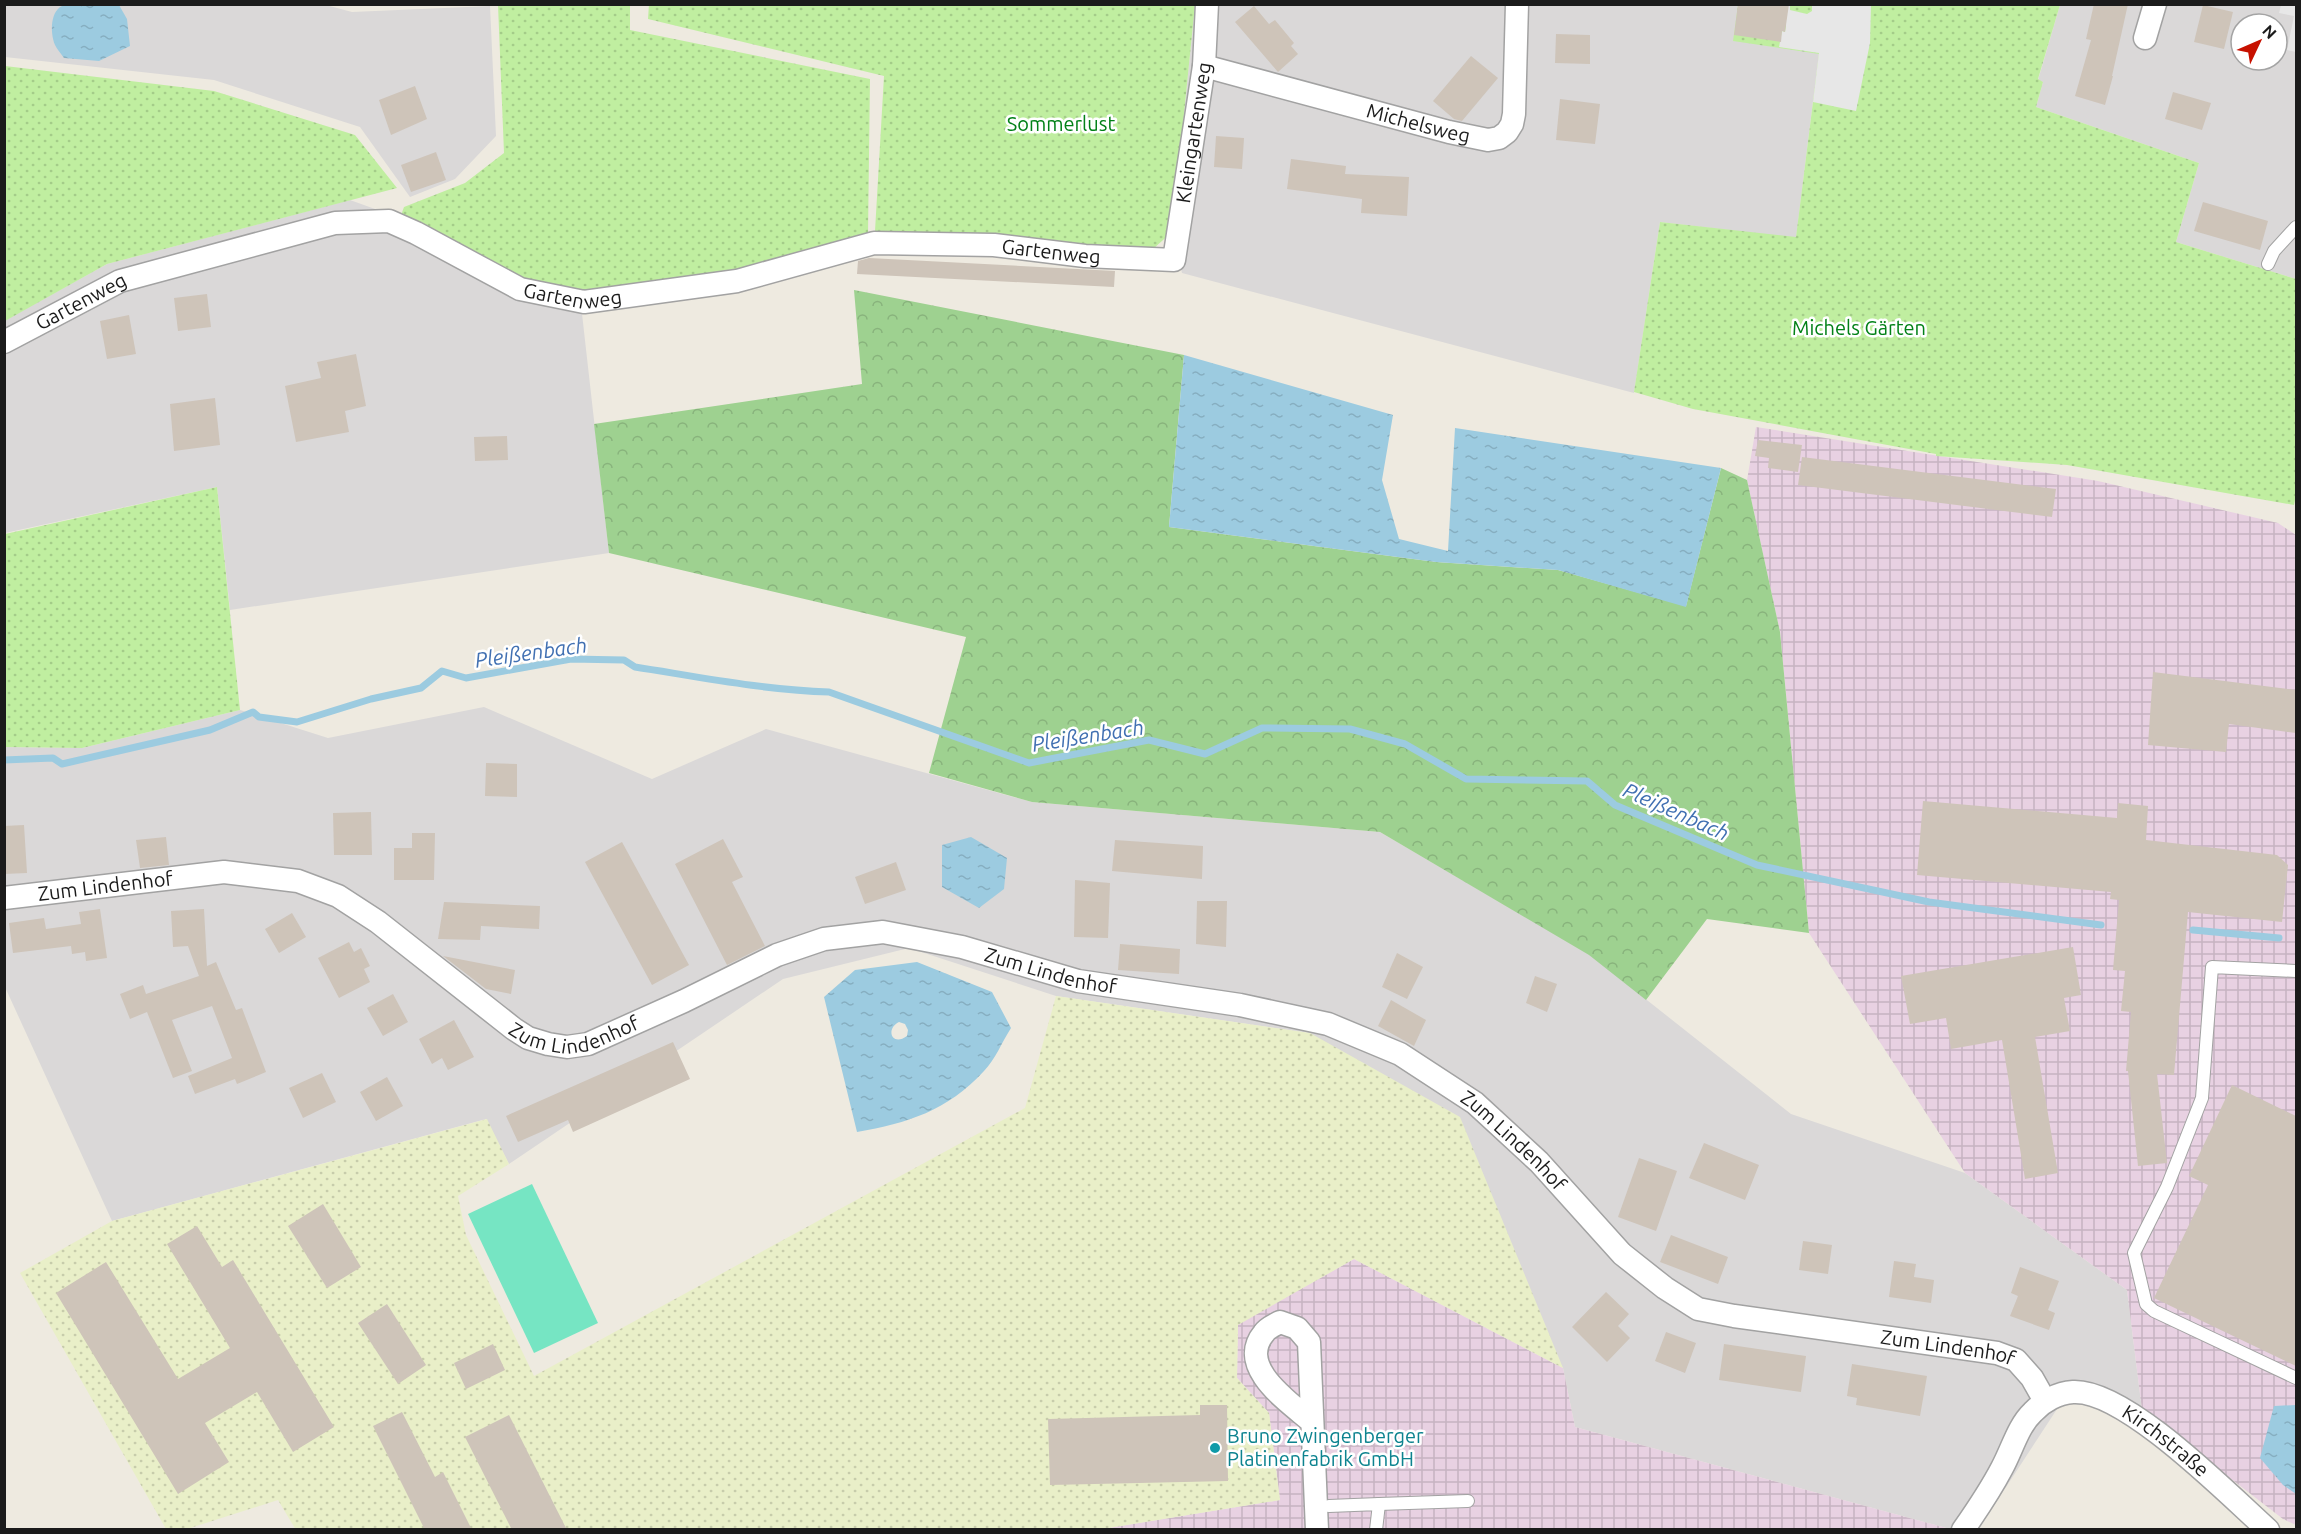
<svg xmlns="http://www.w3.org/2000/svg" width="2301" height="1534" font-family="Ubuntu,sans-serif">
<style>
.residential{fill:#dad8d8;fill-rule:evenodd}
.industrial{fill:url(#industrial-grid)}
.farmland{fill:url(#farmland-dots)}
.grass{fill:url(#grass-dots)}
.forest{fill:url(#forest-crowns)}
.pitch{fill:#76e5c3}
.parking{fill:#e7e7e7}
.water{fill:url(#water-ripples);fill-rule:evenodd}
.lines{fill:none;stroke-linecap:round;stroke-linejoin:round}
.stream{stroke:#9ccbe0;stroke-width:7}
.building{fill:#cec4b9}
.lane-casing{stroke:#a2a2a2;stroke-width:14}
.street-casing{stroke:#a2a2a2;stroke-width:25}
.lane{stroke:#fff;stroke-width:12}
.street{stroke:#fff;stroke-width:22}
.culture-dot{fill:#0f9aa8;stroke:#fff;stroke-width:2}
.labels{text-anchor:middle;stroke-width:5;stroke-linejoin:round;paint-order:stroke}
.street-label{font-size:20px;fill:#1b1b1b;stroke:#fff}
.park-label{font-size:20px;fill:#028117;stroke:#fff}
.culture-label{font-size:20px;fill:#0d838f;stroke:#fff;text-anchor:start}
.water-label{font-size:21px;font-style:italic;fill:#4170b2;stroke:#fff}
</style>
<defs>
<pattern id="industrial-grid" width="8" height="8" patternUnits="userSpaceOnUse" patternTransform="scale(1.5)"><rect width="8" height="8" fill="#e8d1e2"/><path d="M0 4h8M4 0v8" fill="none" stroke="#c6b3c1"/></pattern>
<pattern id="farmland-dots" width="8" height="8" patternUnits="userSpaceOnUse" patternTransform="scale(1.5)"><rect width="8" height="8" fill="#e9efc8"/><path d="M2 2h.1M6 6h.1" fill="none" stroke="#c7ccab" stroke-width="1.8" stroke-linecap="round"/></pattern>
<pattern id="grass-dots" width="8" height="8" patternUnits="userSpaceOnUse" patternTransform="scale(1.5)"><rect width="8" height="8" fill="#c0eea0"/><path d="M2 2h.1M6 6h.1" fill="none" stroke="#a4cc89" stroke-width="1.8" stroke-linecap="round"/></pattern>
<pattern id="forest-crowns" width="20" height="18" patternUnits="userSpaceOnUse" patternTransform="scale(1.5)"><rect width="20" height="18" fill="#9ed190"/><path d="M2 6a3 3 0 1 1 6 0M12 15a3 3 0 1 1 6 0" fill="none" stroke="#88b37c"/></pattern>
<pattern id="water-ripples" width="26" height="14" patternUnits="userSpaceOnUse" patternTransform="scale(1.5)"><rect width="26" height="14" fill="#9ccbe0"/><path d="M2 4q2-2 4 0t4 0M15 11q2-2 4 0t4 0" fill="none" stroke="#86aec0"/></pattern>
</defs>
<rect width="100%" height="100%" fill="#eeeae0"/>
<g class="residential">
<path d="M322,4L352,12L490,6L496,136L455,179L410,197L360,127L214,80L5,57V5Z"/>
<path d="M1195,5H1738L1734,35L1779,47L1819,53L1796,238L1660,222L1634,393L1182,273L1172,232Z"/>
<path d="M2060,5H2296V279L2176,242L2199,163L2036,107L2043,82L2038,80ZM2241,24H2277V60H2241Z"/>
<path d="M350,200L400,218L580,296L609,553L230,610L217,487L5,533L4,321L107,264Z"/>
<path d="M484,707L652,779L766,729L1032,802L1380,832L1590,955L1791,1114L1965,1173L2127,1290L2142,1410L2061,1403L1978,1530L1950,1529L1575,1427L1563,1368L1310,1033L1056,996L909,948L783,979L509,1164L486,1119L112,1221L5,987L4,747L82,748L240,710L328,738Z"/>
</g>
<g class="industrial">
<path d="M1756,427L2098,481L2278,523L2296,535V1525L2283,1519L2142,1410L2127,1290L1965,1173L1809,933L1780,632L1747,480Z"/>
<path d="M1354,1259L1563,1368L1575,1427L1950,1529L1096,1530L1280,1500L1269,1413L1237,1378L1238,1324Z"/>
</g>
<path class="farmland" d="M1056,996L1310,1033L1460,1117L1563,1368L1354,1259L1238,1325L1237,1378L1269,1413L1280,1500L1096,1530H296L278,1500L187,1529H166L20,1273L112,1221L487,1119L509,1164L458,1196L466,1235L534,1376L1025,1108Z"/>
<g class="grass">
<path d="M649,4L1195,5L1172,232L1153,249L875,231L884,76L648,19Z"/>
<path d="M498,5H630V30L870,79L868,234L737,275L580,296L519,282L400,218L404,207L465,183L504,153Z"/>
<path d="M1738,5H2060L2038,79L2043,82L2036,107L2199,163L2176,242L2296,279V496L2294,505L2067,465L1936,456V454L1693,409L1634,392L1660,222L1796,237L1819,54L1733,41Z"/>
<path d="M5,66L214,91L355,135L397,188L107,264L5,321Z"/>
<path d="M217,487L240,710L82,748L5,747V534Z"/>
</g>
<path class="forest" d="M854,290L1184,355L1169,527L1436,562L1558,570L1686,606L1721,468L1747,480L1780,632L1809,933L1707,919L1646,1000L1589,955L1380,832L1032,802L929,773L966,637L609,553L594,424L862,384Z"/>
<path class="pitch" d="M532,1184L598,1323L534,1353L468,1214Z"/>
<g class="parking">
<path d="M1785,5H1790V10L1807,14L1812,11V5H1871L1870,43L1856,111L1813,102L1819,53L1779,47L1782,31L1785,32L1786,26Z"/>
<path d="M2281,5H2296V52L2287,50L2294,16L2279,13Z"/>
</g>
<g class="water">
<path d="M64,5H119L127,19L130,46L99,61L64,58C61,54 57,49 55,45C50,32 50,10 64,5Z"/>
<path d="M1184,355L1393,415L1382,480L1399,539L1448,551L1455,428L1721,468L1686,607L1558,570L1436,562L1169,527Z"/>
<path d="M971,837L1007,858L1004,889L979,908L942,887V845Z"/>
<path d="M917,962L992,992L1011,1028C1002,1042 995,1060 984,1071C947,1111 908,1123 857,1132L824,997L855,970ZM899,1022L905,1024L908,1030L907,1036C892,1047 885,1029 899,1022Z"/>
<path d="M2296,1405V1494L2283,1485L2260,1458L2274,1406Z"/>
</g>
<g class="lines">
<g class="stream">
<path d="M4,760L53,758L62,764L210,730L253,712L259,717L297,722L371,699L421,688L442,671L466,678L571,659L624,660L635,667C699,677 764,690 829,692L1029,763L1149,740L1205,754L1262,728L1350,729L1405,744L1466,779L1587,781L1615,805L1757,865L1929,902L2101,925"/>
<path d="M2193,930L2279,938"/>
</g>
</g>
<g class="building">
<path d="M1738,4H1789L1785,32L1782,31L1781,42L1734,35Z"/>
<path d="M2094,4H2128L2112,76H2113L2105,105L2075,96L2091,40L2086,39Z"/>
<path d="M2203,5L2233,12L2224,49L2194,42Z"/>
<path d="M1254,6L1269,24L1275,20L1294,43L1291,46L1298,54L1278,72L1235,22Z"/>
<path d="M1556,34L1590,35V64L1555,63Z"/>
<path d="M1471,56L1498,78L1462,121L1454,119L1433,101Z"/>
<path d="M415,86L427,119L391,135L379,100Z"/>
<path d="M2173,92L2211,103L2202,130L2165,119Z"/>
<path d="M1560,99L1600,104L1595,144L1556,140Z"/>
<path d="M1216,136L1244,138L1242,169L1214,167Z"/>
<path d="M436,152L446,180L411,192L401,165Z"/>
<path d="M1291,159L1346,166L1345,174L1409,177L1407,216L1361,213L1362,199L1287,189Z"/>
<path d="M2203,202L2268,221L2260,250L2194,231Z"/>
<path d="M869,258L1115,271L1114,287L857,274L858,261Z"/>
<path d="M207,294L211,327L178,331L174,298Z"/>
<path d="M129,315L136,354L107,359L100,321Z"/>
<path d="M356,354L366,406L345,411L349,432L296,442L285,386L321,378L317,362Z"/>
<path d="M215,398L220,445L174,451L170,404Z"/>
<path d="M507,436L508,460L475,461L474,437Z"/>
<path d="M1758,440L1802,445L1798,472L1768,468L1769,458L1755,456Z"/>
<path d="M1802,457L2056,489L2052,517L1798,485Z"/>
<path d="M2153,672L2296,690V733L2229,724L2226,752L2148,745Z"/>
<path d="M486,763L517,764V797L485,796Z"/>
<path d="M1923,801L2117,818L2118,803L2148,806L2146,840L2277,855L2288,865L2282,922L2188,912L2174,1075L2157,1074L2167,1163L2138,1166L2128,1071H2126L2131,1012L2121,1011L2125,971L2113,970L2119,900L2110,899L2111,892L1917,875Z"/>
<path d="M371,812L372,855H334L333,813Z"/>
<path d="M24,825L27,873L4,874V826Z"/>
<path d="M412,833H435L434,880H394V848H412Z"/>
<path d="M166,837L169,865L140,868L136,840Z"/>
<path d="M723,839L743,877L732,882L765,946L727,965L675,864Z"/>
<path d="M1115,840L1203,846L1202,879L1112,871Z"/>
<path d="M622,842L689,965L652,985L585,862Z"/>
<path d="M896,862L906,890L865,904L855,877Z"/>
<path d="M1075,880L1110,883L1108,938L1074,937Z"/>
<path d="M1197,901H1227L1226,947L1196,944Z"/>
<path d="M444,902L540,906L539,929L481,926L480,940L438,939Z"/>
<path d="M100,909L107,958L86,961L85,952L72,954L71,946L13,953L9,923L44,918L46,929L81,924L79,912Z"/>
<path d="M204,909L207,966L216,962L236,1010L242,1008L266,1072L237,1084L235,1079L195,1094L188,1076L232,1058L212,1006L172,1020L192,1071L173,1078L147,1012L130,1019L120,994L143,985L146,994L199,976L188,946L173,947L171,911Z"/>
<path d="M292,913L306,937L279,953L265,929Z"/>
<path d="M349,942L354,952L361,948L370,966L364,969L370,982L339,998L318,958Z"/>
<path d="M1120,944L1180,949L1179,974L1118,970Z"/>
<path d="M2073,947L2081,995L2064,998L2070,1031L2035,1037L2058,1173L2025,1179L2002,1040L1951,1049L1946,1018L1910,1024L1901,976Z"/>
<path d="M1397,953L1423,967L1407,999L1382,987Z"/>
<path d="M443,956L515,970L511,994L486,989Z"/>
<path d="M1535,976L1557,984L1547,1012L1526,1003Z"/>
<path d="M393,994L408,1022L383,1036L367,1008Z"/>
<path d="M1391,1000L1426,1020L1414,1046L1378,1026Z"/>
<path d="M454,1020L474,1057L448,1070L442,1058L432,1064L419,1039Z"/>
<path d="M673,1042L690,1079L573,1132L568,1120L518,1142L506,1116Z"/>
<path d="M322,1073L336,1102L303,1118L289,1088Z"/>
<path d="M387,1077L403,1106L376,1121L360,1092Z"/>
<path d="M2232,1085L2296,1116V1366L2154,1298L2208,1185L2189,1176Z"/>
<path d="M1704,1143L1759,1165L1745,1200L1689,1178Z"/>
<path d="M1639,1158L1677,1171L1656,1231L1618,1217Z"/>
<path d="M323,1204L361,1267L327,1288L288,1226Z"/>
<path d="M197,1226L222,1267L233,1260L334,1427L293,1452L257,1392L205,1423L229,1462L178,1494L56,1293L106,1262L178,1379L230,1348L167,1244Z"/>
<path d="M1671,1235L1728,1257L1718,1284L1660,1262Z"/>
<path d="M1803,1241L1832,1245L1828,1274L1799,1270Z"/>
<path d="M1894,1261L1916,1264L1914,1277L1934,1280L1931,1303L1889,1297Z"/>
<path d="M2020,1267L2059,1281L2048,1310L2055,1313L2049,1330L2010,1316L2018,1296L2011,1293Z"/>
<path d="M1606,1292L1629,1314L1618,1326L1630,1338L1607,1362L1572,1327Z"/>
<path d="M387,1304L426,1365L398,1384L358,1323Z"/>
<path d="M1666,1332L1696,1343L1685,1373L1655,1361Z"/>
<path d="M493,1344L505,1370L466,1389L454,1363Z"/>
<path d="M1724,1344L1806,1356L1801,1392L1719,1380Z"/>
<path d="M1852,1364L1927,1376L1920,1416L1856,1405L1857,1398L1847,1396Z"/>
<path d="M1200,1405H1227L1228,1481L1050,1485L1048,1419L1200,1415Z"/>
<path d="M402,1412L435,1477L443,1472L472,1530H425L373,1426Z"/>
<path d="M509,1415L567,1530H512L465,1437Z"/>
</g>
<g class="lines">
<g class="lane-casing">
<g id="lane">
<path d="M2268,264L2274,251L2296,227"/>
<path d="M2296,971L2212,967L2202,1098L2167,1187L2134,1253L2146,1304L2154,1311L2296,1378"/>
<path d="M1379,1504L1468,1501"/>
<path d="M1329,1506L1379,1504L1376,1530"/>
</g>
</g>
<g class="street-casing">
<g id="street">
<path d="M2145,38L2155,4"/>
<path id="s1" d="M1204,66L1449,132L1488,140L1499,138L1507,132L1512,124L1514,114L1517,4"/>
<path id="s2" d="M4,342L120,281L335,223L389,221L416,233L520,289L584,302L737,281L874,243L994,245L1085,256L1174,260L1204,66L1207,4"/>
<path id="s3" d="M4,898L224,872L298,881L338,896L378,922L514,1029L528,1038L548,1044L567,1047L588,1044L684,1001L777,955L824,939L883,932L962,947L1078,981L1240,1005L1328,1024L1400,1054L1475,1103L1539,1162L1622,1254L1665,1288L1698,1309L1734,1316L1997,1353L2016,1360L2032,1378L2045,1401"/>
<path d="M1312,1422C1289,1402 1236,1367 1264,1333C1267,1328 1275,1325 1280,1322L1297,1328L1309,1342L1317,1530"/>
<path id="s4" d="M1963,1530C1977,1510 1991,1489 2002,1468C2012,1450 2018,1426 2033,1412C2043,1401 2058,1393 2073,1392C2125,1389 2228,1494 2268,1530"/>
</g>
</g>
<use href="#lane" class="lane"/>
<use href="#street" class="street"/>
</g>
<circle class="culture-dot" cx="1215" cy="1448" r="6"/>
<g class="labels">
<g class="street-label">
<text dy="7" stroke="none"><textPath href="#s1" startOffset="222">Michelsweg</textPath></text>
<text dy="7" stroke="none"><textPath href="#s2" startOffset="1347">Kleingartenweg</textPath></text>
<text dy="7" stroke="none"><textPath href="#s2" startOffset="1095">Gartenweg</textPath></text>
<text dy="7" stroke="none"><textPath href="#s2" startOffset="609">Gartenweg</textPath></text>
<text dy="7" stroke="none"><textPath href="#s2" startOffset="87">Gartenweg</textPath></text>
<text dy="7" stroke="none"><textPath href="#s3" startOffset="102">Zum Lindenhof</textPath></text>
<text dy="7" stroke="none"><textPath href="#s3" startOffset="1128">Zum Lindenhof</textPath></text>
<text dy="7" stroke="none"><textPath href="#s3" startOffset="624">Zum Lindenhof</textPath></text>
<text dy="7" stroke="none"><textPath href="#s3" startOffset="1632">Zum Lindenhof</textPath></text>
<text dy="7" stroke="none"><textPath href="#s3" startOffset="2136">Zum Lindenhof</textPath></text>
<text dy="7" stroke="none"><textPath href="#s4" startOffset="290">Kirchstraße</textPath></text>
</g>
<g class="park-label">
<text x="1061" y="131">Sommerlust</text>
<text x="1859" y="335">Michels Gärten</text>
</g>
<g class="culture-label">
<text x="1227" y="1443">Bruno Zwingenberger<tspan x="1227" dy="23">Platinenfabrik GmbH</tspan></text>
</g>
<g class="water-label">
<text transform="translate(531 653) rotate(-8)" y="7">Pleißenbach</text>
<text transform="translate(1088 736) rotate(-9)" y="7">Pleißenbach</text>
<text transform="translate(1676 812) rotate(24)" y="7">Pleißenbach</text>
</g>
</g>
<rect width="2301" height="1534" fill="none" stroke="#1b1b1b" stroke-width="12"/>
<g transform="translate(2259 42) rotate(46)"><circle r="28" fill="#ffffff" stroke="#a4a4a4" stroke-width="1.5"/>
<path d="M0-4.5L10 22L0 15L-10 22Z" fill="#c71100"/>
<text y="-9" font-size="16" font-weight="bold" text-anchor="middle" fill="#1b1b1b">N</text>
</g>
</svg>
